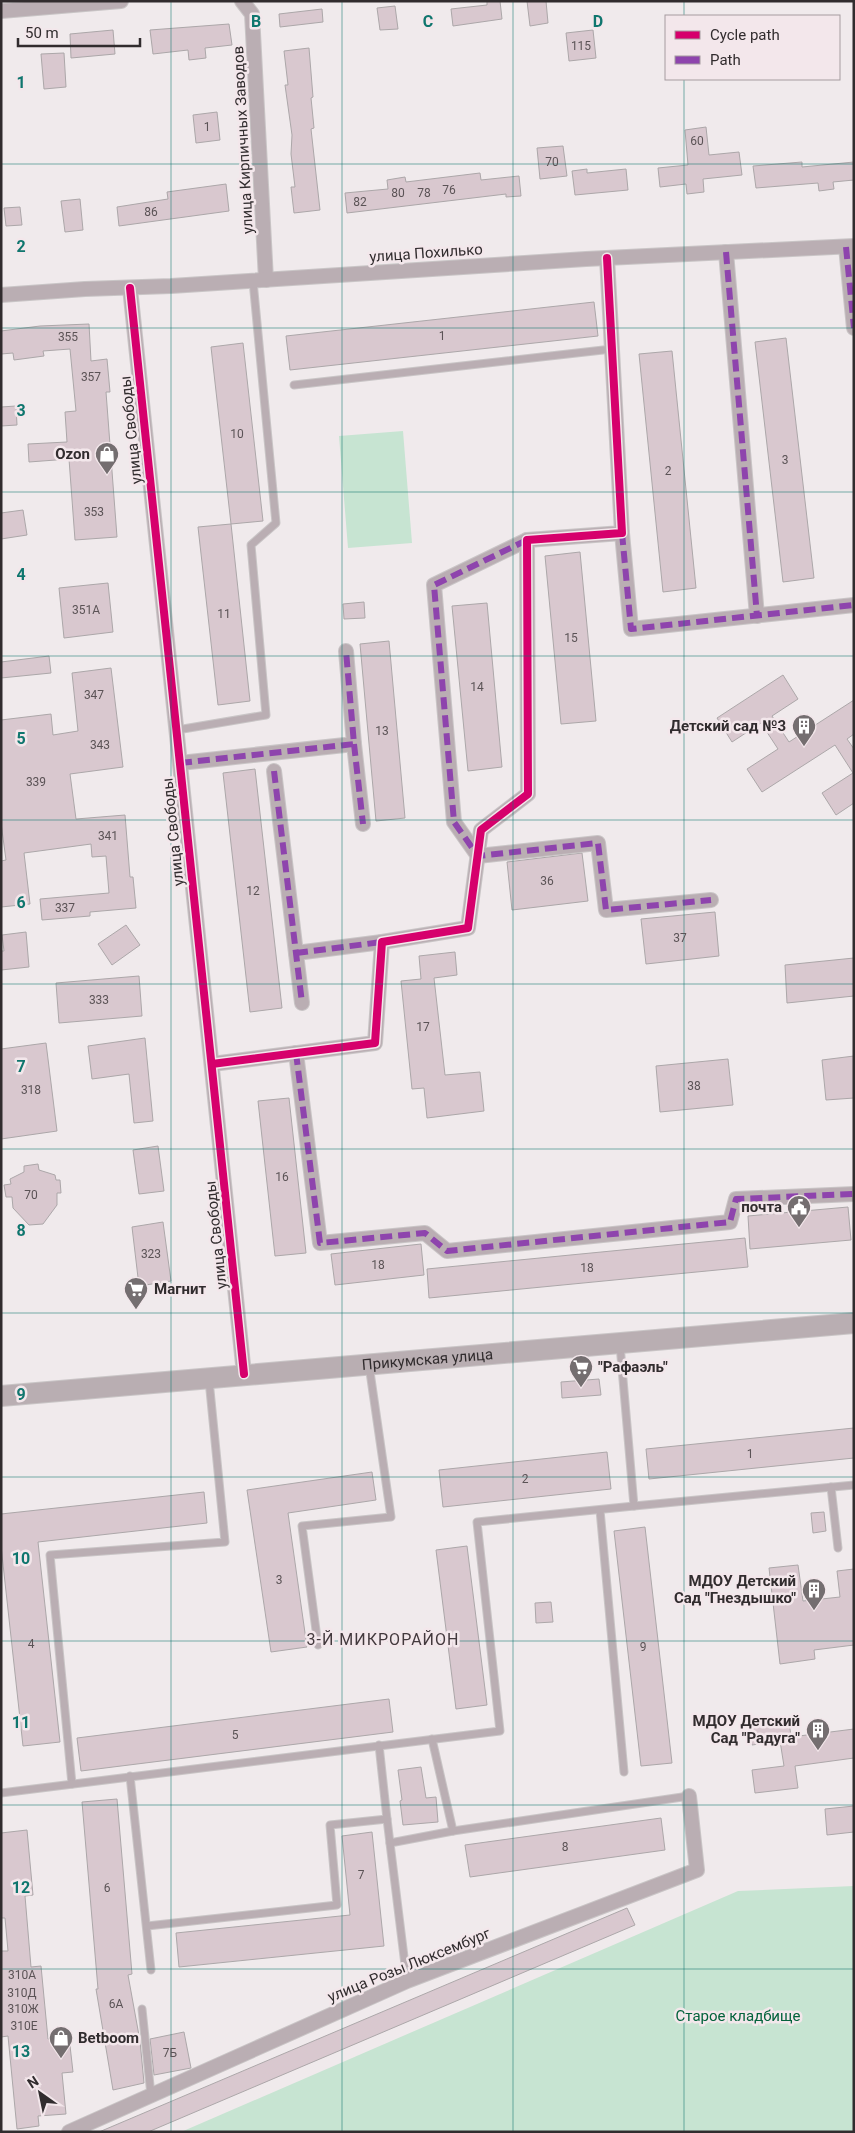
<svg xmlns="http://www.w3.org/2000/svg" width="855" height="2133" font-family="Roboto,sans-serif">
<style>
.green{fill:#c7e4d2}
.building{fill:#d9c8cf;stroke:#aca7a9}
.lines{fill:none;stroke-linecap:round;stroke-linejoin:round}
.service-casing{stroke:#c9c5c6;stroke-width:9}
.minor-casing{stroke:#c9c5c6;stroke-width:16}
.secondary-casing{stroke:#c9c5c6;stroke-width:22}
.service{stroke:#baaeb3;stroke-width:7}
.minor{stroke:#baaeb3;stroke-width:14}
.secondary{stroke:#b9aeb2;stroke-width:20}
.quiet{stroke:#8e44ad;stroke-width:6;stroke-dasharray:12 6;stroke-linecap:butt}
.cycleway-casing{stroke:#f3e7eb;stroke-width:11}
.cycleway{stroke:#d6006c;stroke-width:8}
.grid{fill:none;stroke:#0f766e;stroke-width:1;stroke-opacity:0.55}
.labels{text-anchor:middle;stroke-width:5;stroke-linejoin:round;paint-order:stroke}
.number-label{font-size:12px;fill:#5b5356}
.street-label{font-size:15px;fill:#312c2e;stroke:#f3e7eb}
.poi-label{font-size:15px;font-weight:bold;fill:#312c2e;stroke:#f3e7eb;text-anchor:end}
.park-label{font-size:15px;fill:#02623b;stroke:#f3e7eb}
.neighbourhood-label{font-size:16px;letter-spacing:1px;fill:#43393d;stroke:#f3e7eb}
.grid-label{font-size:16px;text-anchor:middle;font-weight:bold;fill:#0f766e;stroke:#f3e7eb;stroke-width:5;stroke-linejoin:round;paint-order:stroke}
</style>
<rect width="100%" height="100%" fill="#f0eaec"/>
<g class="green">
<path d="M403,431L412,543L348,548L339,436Z"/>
<path d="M854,1886V2132H181L738,1891Z"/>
</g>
<g class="building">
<path d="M487,1H500L502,19L453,26L451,9L487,5Z"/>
<path d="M527,1H546L548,23L530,26Z"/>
<path d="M395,6L398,29L380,30L377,8Z"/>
<path d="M322,9L323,22L280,27L279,14Z"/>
<path d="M229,24L232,45L205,48L206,58L189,60L188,50L153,54L150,30Z"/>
<path d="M113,30L115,54L71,58L70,34Z"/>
<path d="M593,30L596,58L569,61L566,33Z"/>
<path d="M309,48L313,97L311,98L314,128L311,129L320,210L294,213L291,187H295L291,154L292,135L285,85H288L284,51Z"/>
<path d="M64,53L66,87L44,89L41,54Z"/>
<path d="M217,112L220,140L196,143L193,115Z"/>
<path d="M706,127L709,155L739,152L742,175L703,179L704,192L687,194L686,184L660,187L658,168L688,165L685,130Z"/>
<path d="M563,146L567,176L540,179L537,148Z"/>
<path d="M802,162V167L854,162V180L833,182L834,189L819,191L818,183L756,188L753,166Z"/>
<path d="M587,169V173L626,169L628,190L575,195L572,171Z"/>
<path d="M480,173L481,180L519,176L521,196L506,197V194L347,213L345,193L388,189L387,180L405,177L406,182Z"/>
<path d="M226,184L229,211L119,226L117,207L168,199L167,192Z"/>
<path d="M80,199L83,230L65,232L61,201Z"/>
<path d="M20,207L22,225L6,226L4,208Z"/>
<path d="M594,302L598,336L290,370L286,336Z"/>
<path d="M89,324L91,361L107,359L110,392H106L117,537L75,540L69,459L29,462L28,444L67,442L65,412L76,411L70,349L43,351L44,356L14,360L13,353L1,354V331L40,326Z"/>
<path d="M786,338L814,578L783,582L755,342Z"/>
<path d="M243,343L263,521L231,524L211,347Z"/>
<path d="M672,351L696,588L663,592L639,354Z"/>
<path d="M16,406L17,425L1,426V407Z"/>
<path d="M23,510L27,535L1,539V513Z"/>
<path d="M231,524L250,701L218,705L198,527Z"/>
<path d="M580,552L596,721L561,724L545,556Z"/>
<path d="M108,583L113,632L64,638L59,588Z"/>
<path d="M364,602L365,618L344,619L343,604Z"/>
<path d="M487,603L502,767L468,771L452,606Z"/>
<path d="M389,641L405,818L376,821L360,644Z"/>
<path d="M49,656L51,673L1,678V662Z"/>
<path d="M111,668L123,767L70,774L76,819L125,815L130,877H133L136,908L90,912V916L42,920L40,899L109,893L106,856L92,857L91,844L24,853L30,904L1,907V861L6,860L1,823V720L51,714L53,735L78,731L72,673Z"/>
<path d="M783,675L798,699L772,716L789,742L854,700V734L847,739L854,749V803L836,815L822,793L853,773L835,745L762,792L747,769L778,749L761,723L732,742L717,718Z"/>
<path d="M255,769L282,1008L250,1012L223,773Z"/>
<path d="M582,853L588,901L512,910L507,862Z"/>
<path d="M715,912L719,956L646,964L641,919Z"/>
<path d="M126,925L140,945L112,965L98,944Z"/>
<path d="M26,932L29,967L1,970V951H4L2,935Z"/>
<path d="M455,952L457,975L434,978L445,1075L480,1072L484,1111L427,1118L424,1088L412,1089L401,981L421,979L419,956Z"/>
<path d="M854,958V996L787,1003L785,965Z"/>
<path d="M139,976L142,1016L59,1023L56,983Z"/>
<path d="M145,1038L153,1121L134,1123L129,1074L92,1079L88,1046Z"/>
<path d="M46,1043L57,1131L1,1139V1049Z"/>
<path d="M854,1056V1098L826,1100L822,1060Z"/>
<path d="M728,1059L733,1105L660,1112L656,1066Z"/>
<path d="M289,1098L306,1253L275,1256L258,1101Z"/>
<path d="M158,1146L164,1191L139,1194L133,1150Z"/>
<path d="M38,1164L39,1170L55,1175L56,1180H60L61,1193H57V1205L43,1224L29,1225L13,1208L12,1197H6L4,1185L11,1184L10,1179L24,1172V1166Z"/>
<path d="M848,1207L851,1240L750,1249L748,1216Z"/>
<path d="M163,1222L171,1281L139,1286L132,1227Z"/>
<path d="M745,1238L748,1267L429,1298L427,1269Z"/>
<path d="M421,1244L424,1275L335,1285L331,1254Z"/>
<path d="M599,1379L601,1395L562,1398L561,1382Z"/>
<path d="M854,1428V1458L649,1479L646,1449Z"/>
<path d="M607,1452L611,1489L443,1507L439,1470Z"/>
<path d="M372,1472L376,1500L288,1513L307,1647L271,1652L247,1490Z"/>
<path d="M204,1492L207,1523L38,1542L60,1742L23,1746L1,1546V1514Z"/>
<path d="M824,1512L826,1531L813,1533L811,1513Z"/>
<path d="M645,1527L672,1763L641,1766L614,1531Z"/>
<path d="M467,1546L487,1705L456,1709L436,1550Z"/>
<path d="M798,1565L803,1601L840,1597L837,1571L854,1569V1645L814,1650L815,1659L780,1664L769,1568Z"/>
<path d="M551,1602L553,1622L536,1623L535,1603Z"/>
<path d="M389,1699L393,1732L81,1771L77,1738Z"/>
<path d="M789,1721L791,1737L854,1729V1758L795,1766L798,1788L755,1793L752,1770L784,1766L780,1741L752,1745L750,1726Z"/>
<path d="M421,1767L426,1798L436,1797L438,1822L403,1825L400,1801L402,1800L398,1770Z"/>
<path d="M117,1799L132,1974L128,1975L140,2041L144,2083L113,2090L96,1989H98L82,1802Z"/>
<path d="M854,1806V1832L827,1835L825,1809Z"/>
<path d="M661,1818L665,1850L470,1877L465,1845Z"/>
<path d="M27,1830L33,1895L25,1896L31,1967L41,1966L48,2039L69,2037L73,2072L62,2073L66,2114L38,2116L39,2126L17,2129L8,2036L1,2037V1951H8L5,1918H1V1833Z"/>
<path d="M372,1832L384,1946L179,1967L176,1933L350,1915L342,1836Z"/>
<path d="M627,1908L635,1925L148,2132H99Z"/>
<path d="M184,2032L191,2068L154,2075L150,2039Z"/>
</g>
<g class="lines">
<g class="service-casing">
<g id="service">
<path d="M294,385L612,349"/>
<path d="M177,730L266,715L251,545L276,523L253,281"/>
<path d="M620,1345L634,1506L854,1485"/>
<path d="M831,1487L838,1548"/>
<path d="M600,1510L624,1772"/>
<path d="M318,1645L302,1526L391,1517L369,1365"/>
<path d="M379,1745L387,1819"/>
<path d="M130,1776L151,1970"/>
<path d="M72,1784L50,1555L225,1542L209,1380"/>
<path d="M1,1793L500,1731L477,1522L634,1506"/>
<path d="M453,1831L689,1796"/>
<path d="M390,1843L453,1831L432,1739"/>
<path d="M147,1926L337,1905L330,1825L387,1819L407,1981"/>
<path d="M142,2009L151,2095"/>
</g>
</g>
<g class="minor-casing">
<g id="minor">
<path d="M242,1L252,14L266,280"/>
<path d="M1,11L121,1"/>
<path d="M846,247L854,328"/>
<path d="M726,252L757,616"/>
<path d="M130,288L244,1374"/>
<path d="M1,295L85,289L171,286L586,259L854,246"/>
<path d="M622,533L631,629L854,605"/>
<path d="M527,540L434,585L454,822L478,856L598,843L606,910L711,900"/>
<path d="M354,744L363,824"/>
<path d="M180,763L354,744L346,651"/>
<path d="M274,771L302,1003"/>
<path d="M296,953L382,942"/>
<path d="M296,1053L320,1243L425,1233L447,1251L730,1222L736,1199L854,1194"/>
<path d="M212,1064L375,1043L382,942L468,928L481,830L528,794L527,540L622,533L607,258"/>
<path d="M69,2132L407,1981L697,1870L689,1796"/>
</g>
</g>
<g class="secondary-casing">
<g id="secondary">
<path id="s1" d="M1,1396C285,1370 570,1349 854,1323"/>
</g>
</g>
<use href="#service" class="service"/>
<use href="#minor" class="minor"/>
<use href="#secondary" class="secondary"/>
<g class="quiet">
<path d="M846,247L854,328"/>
<path d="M726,252L757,616"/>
<path d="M622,533L631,629L854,605"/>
<path d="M527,540L434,585L454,822L478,856L598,843L606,910L711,900"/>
<path d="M354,744L363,824"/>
<path d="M180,763L354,744L346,651"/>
<path d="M274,771L302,1003"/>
<path d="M296,953L382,942"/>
<path d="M296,1053L320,1243L425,1233L447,1251L730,1222L736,1199L854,1194"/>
</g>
<g class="cycleway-casing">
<g id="cycleway">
<path d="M130,288L244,1374"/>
<path d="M212,1064L375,1043L382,942L468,928L481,830L528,794L527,540L622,533L607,258"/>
</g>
</g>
<use href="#cycleway" class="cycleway"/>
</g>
<path class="grid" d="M171,1V2132M342,1V2132M513,1V2132M684,1V16M684,79V2132M1,164H854M1,328H854M1,492H854M1,656H854M1,820H854M1,984H854M1,1149H854M1,1313H854M1,1477H854M1,1641H854M1,1805H854M1,1969H854"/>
<defs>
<g id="shop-pin" transform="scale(1.25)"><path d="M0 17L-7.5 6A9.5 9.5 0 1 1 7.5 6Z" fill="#746e70" stroke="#f3e7eb"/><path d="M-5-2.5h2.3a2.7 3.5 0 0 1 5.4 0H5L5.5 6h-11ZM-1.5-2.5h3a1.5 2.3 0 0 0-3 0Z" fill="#fff"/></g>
<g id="building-pin" transform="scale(1.25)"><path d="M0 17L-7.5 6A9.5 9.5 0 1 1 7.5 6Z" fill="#746e70" stroke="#f3e7eb"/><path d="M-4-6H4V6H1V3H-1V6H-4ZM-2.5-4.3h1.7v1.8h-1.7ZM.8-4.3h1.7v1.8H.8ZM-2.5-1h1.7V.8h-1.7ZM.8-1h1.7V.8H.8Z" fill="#fff"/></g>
<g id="civic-pin" transform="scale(1.25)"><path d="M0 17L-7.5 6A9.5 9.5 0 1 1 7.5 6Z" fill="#746e70" stroke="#f3e7eb"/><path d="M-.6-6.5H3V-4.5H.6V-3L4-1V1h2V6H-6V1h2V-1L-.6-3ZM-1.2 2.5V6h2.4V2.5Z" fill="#fff"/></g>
<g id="supermarket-pin" transform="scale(1.25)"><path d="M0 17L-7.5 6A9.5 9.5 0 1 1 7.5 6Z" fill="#746e70" stroke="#f3e7eb"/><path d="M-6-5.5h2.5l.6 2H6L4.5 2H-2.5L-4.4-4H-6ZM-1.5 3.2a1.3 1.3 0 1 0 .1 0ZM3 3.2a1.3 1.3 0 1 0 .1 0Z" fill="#fff"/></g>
</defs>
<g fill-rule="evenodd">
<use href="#shop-pin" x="107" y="454"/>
<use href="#building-pin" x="804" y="726"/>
<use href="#civic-pin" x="799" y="1207"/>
<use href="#supermarket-pin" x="136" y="1289"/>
<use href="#supermarket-pin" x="581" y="1367"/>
<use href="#building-pin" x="814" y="1590"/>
<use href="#building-pin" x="818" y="1730"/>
<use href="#shop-pin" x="61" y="2038"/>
</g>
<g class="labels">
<g class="number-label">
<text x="581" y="50">115</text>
<text x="207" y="131">1</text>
<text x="697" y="145">60</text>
<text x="552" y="166">70</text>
<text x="449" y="194">76</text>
<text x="398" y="197">80</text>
<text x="424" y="197">78</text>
<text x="360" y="206">82</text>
<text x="151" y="216">86</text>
<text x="442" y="340">1</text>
<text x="68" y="341">355</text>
<text x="91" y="381">357</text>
<text x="237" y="438">10</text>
<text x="785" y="464">3</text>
<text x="668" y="475">2</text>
<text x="94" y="516">353</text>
<text x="86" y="614">351А</text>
<text x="224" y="618">11</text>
<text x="571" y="642">15</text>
<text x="477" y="691">14</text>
<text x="94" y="699">347</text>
<text x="382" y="735">13</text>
<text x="100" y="749">343</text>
<text x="36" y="786">339</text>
<text x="108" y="840">341</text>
<text x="547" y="885">36</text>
<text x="253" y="895">12</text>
<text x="65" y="912">337</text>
<text x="680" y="942">37</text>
<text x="99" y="1004">333</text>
<text x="423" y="1031">17</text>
<text x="694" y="1090">38</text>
<text x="31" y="1094">318</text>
<text x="282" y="1181">16</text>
<text x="31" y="1199">70</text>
<text x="151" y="1258">323</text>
<text x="378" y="1269">18</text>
<text x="587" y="1272">18</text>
<text x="750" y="1458">1</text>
<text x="525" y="1483">2</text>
<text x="279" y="1584">3</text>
<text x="31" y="1648">4</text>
<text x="643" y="1651">9</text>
<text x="235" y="1739">5</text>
<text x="565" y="1851">8</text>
<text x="361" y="1879">7</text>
<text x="107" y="1892">6</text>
<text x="22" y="1979">310А</text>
<text x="22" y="1997">310Д</text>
<text x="116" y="2008">6А</text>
<text x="23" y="2013">310Ж</text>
<text x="24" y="2030">310Е</text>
<text x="170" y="2057">7Б</text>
</g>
<g class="street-label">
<text transform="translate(243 140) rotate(-93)" y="5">улица Кирпичных Заводов</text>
<text transform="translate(426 253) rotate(-4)" y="5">улица Похилько</text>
<text transform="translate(131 430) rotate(-96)" y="5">улица Свободы</text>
<text transform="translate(173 832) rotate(-96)" y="5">улица Свободы</text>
<text transform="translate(216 1235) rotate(-96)" y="5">улица Свободы</text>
<text dy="5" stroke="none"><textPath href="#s1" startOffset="428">Прикумская улица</textPath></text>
<text transform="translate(409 1965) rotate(-22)" y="5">улица Розы Люксембург</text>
</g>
<g class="poi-label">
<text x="90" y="459">Ozon</text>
<text x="786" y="731">Детский сад №3</text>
<text x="782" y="1212">почта</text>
<text x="154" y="1294" text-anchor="start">Магнит</text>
<text x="598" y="1372" text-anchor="start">"Рафаэль"</text>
<text x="796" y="1586">МДОУ Детский<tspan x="796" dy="17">Сад "Гнездышко"</tspan></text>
<text x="800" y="1726">МДОУ Детский<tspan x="800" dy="17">Сад "Радуга"</tspan></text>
<text x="78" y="2043" text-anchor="start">Betboom</text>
</g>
<g class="park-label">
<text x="738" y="2021">Старое кладбище</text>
</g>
<g class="neighbourhood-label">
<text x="383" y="1645">3-Й МИКРОРАЙОН</text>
</g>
</g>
<g class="grid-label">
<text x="256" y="27">B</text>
<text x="428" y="27">C</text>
<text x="598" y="27">D</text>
<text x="21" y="88">1</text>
<text x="21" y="252">2</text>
<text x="21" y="416">3</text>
<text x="21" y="580">4</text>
<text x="21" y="744">5</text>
<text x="21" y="908">6</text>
<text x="21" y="1072">7</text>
<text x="21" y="1236">8</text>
<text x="21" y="1400">9</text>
<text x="21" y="1564">10</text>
<text x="21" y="1728">11</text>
<text x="21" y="1893">12</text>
<text x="21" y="2057">13</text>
</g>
<rect width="855" height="2133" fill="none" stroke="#312c2e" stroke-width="5"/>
<rect x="665" y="15" width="175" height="65" fill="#f3e7eb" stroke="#a59c9f"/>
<rect x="675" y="31" width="25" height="8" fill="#d6006c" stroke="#a59c9f"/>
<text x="710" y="40" font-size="15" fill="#312c2e">Cycle path</text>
<rect x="675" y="56" width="25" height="8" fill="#8e44ad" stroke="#a59c9f"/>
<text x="710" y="65" font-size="15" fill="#312c2e">Path</text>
<g transform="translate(40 2093) rotate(327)" stroke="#f3e7eb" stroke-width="4" paint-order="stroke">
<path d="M0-4L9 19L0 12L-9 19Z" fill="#312c2e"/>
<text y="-8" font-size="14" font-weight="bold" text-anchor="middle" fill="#312c2e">N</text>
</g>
<path d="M18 38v8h122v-8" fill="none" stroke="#312c2e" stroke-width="2.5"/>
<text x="25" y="38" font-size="15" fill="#312c2e" stroke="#f3e7eb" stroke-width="4" paint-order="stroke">50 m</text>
</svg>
